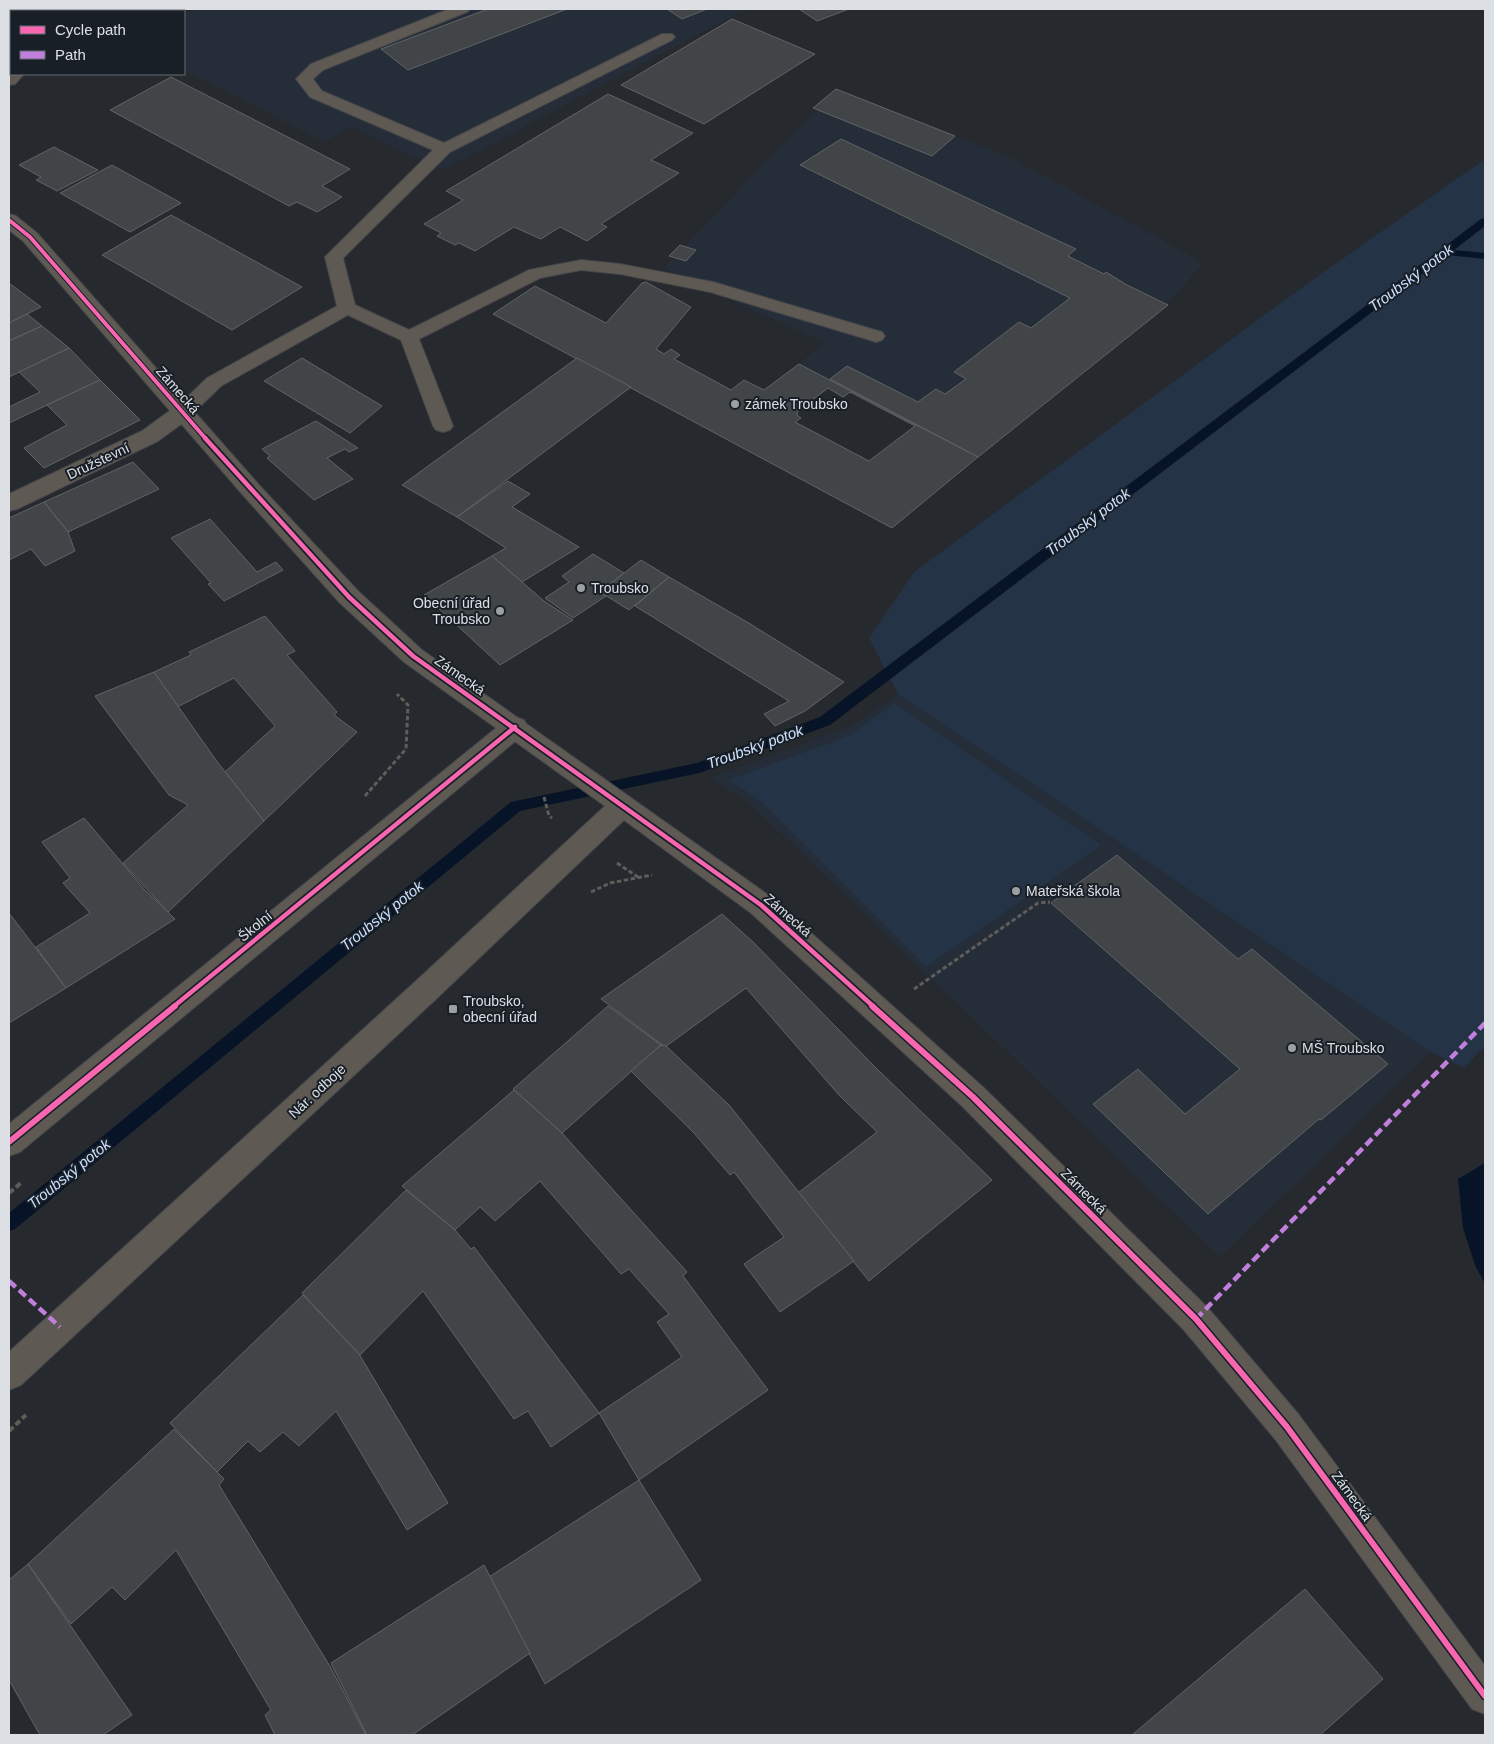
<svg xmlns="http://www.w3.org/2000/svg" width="1494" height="1744" font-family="Arial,sans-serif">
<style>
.built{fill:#252d39}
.green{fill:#243346}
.water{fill:#071428}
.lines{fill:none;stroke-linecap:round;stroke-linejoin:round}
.stream{fill:#071428;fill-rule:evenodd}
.building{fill:#424548;stroke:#616467;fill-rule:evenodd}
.service-casing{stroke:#44464a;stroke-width:2}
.minor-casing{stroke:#44464a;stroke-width:2}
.tertiary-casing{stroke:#44464a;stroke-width:2}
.path-far1{stroke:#5f5d59;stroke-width:3;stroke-dasharray:4.5 2.5;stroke-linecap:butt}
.path{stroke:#5f5d59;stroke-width:4;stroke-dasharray:6 3;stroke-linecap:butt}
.service{fill:#5e5a53;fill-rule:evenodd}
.minor{fill:#5e5a53;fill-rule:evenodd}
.tertiary{fill:#5e5a53;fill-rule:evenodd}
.quiet{stroke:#c07fdc;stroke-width:4.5;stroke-dasharray:9 4.5;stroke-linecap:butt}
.cycleway-far2-casing{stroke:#191f26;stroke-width:6}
.cycleway-far1-casing{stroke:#191f26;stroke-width:8}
.cycleway-casing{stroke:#191f26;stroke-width:9}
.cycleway-far2{stroke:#f766af;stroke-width:4}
.cycleway-far1{stroke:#f766af;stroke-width:4.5}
.cycleway{stroke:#f766af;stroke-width:6}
.poi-dot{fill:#9ca0a5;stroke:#191f26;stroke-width:2}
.labels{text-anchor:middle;stroke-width:4;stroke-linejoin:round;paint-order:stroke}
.street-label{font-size:14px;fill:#dce0e5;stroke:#191f26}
.poi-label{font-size:14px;fill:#dce0e5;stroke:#191f26;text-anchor:start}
.water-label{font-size:15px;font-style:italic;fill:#cbe1ff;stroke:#191f26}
</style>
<rect width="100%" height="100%" fill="#26292d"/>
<g class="built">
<path d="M196,9H746L443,170L352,127L324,142L184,70V13Z"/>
<path d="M836,89L1012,158L1204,263L1168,303L977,455L799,363L824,343L664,268Z"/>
<path d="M898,694L1431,1052L1220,1257L750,804L710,778L851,726Z"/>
</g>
<g class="green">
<path d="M1485,159V1046L1464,1068L1431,1052L898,694L869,638L914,572L1315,278Z"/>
<path d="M894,703L1101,845L926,967L758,799L729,780L851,735Z"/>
</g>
<path class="water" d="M1485,1163V1284L1475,1265L1463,1228L1458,1179Z"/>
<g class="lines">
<path class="stream" d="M1485,218V226L1454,250L1485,253V259L1447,255L830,725L699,773L520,811L15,1229L9,1231V1213L511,802L697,763L820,717L1481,219Z"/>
</g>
<g class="building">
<path d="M9,9H61L62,10L58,11H11V20L9,19Z"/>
<path d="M488,9H567L408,70L381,49Z"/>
<path d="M667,9H707L682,19Z"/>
<path d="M799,9H849L817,21Z"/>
<path d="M732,19L815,54L704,124L621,85Z"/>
<path d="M171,77L350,169L322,186L342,197L317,212L297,202L289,206L110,110Z"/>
<path d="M836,89L955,136L932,156L813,108Z"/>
<path d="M608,94L693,133L651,160L679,173L601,224L607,227L587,241L560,227L541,239L514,227L475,251L459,243L455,245L437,236L441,233L424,224L463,200L446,191Z"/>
<path d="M841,139L1076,249L1068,256L1104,274L1106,272L1127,285L1168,305L978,457L830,379L847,366L918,402L936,389L945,394L966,379L954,372L1019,322L1031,328L1070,298L800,165Z"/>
<path d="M54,147L98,170L57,191L36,180L41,177L19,165Z"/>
<path d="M112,165L181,203L130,232L60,193Z"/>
<path d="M171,215L302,287L232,330L102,255Z"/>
<path d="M680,245L696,250L686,261L669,256Z"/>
<path d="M646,282L691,307L656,349L664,354L671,349L680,355L674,359L731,390L744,380L764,390L799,364L978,457L892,528L493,314L535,286L606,323L642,283ZM828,388L843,397L850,392L915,426L869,461L795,422L801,418L797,415L798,411Z"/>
<path d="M9,283L41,307L9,323Z"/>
<path d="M27,314L42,326L9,341V323Z"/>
<path d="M42,326L69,348L9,377V341Z"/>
<path d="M69,348L100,380L9,423V407L40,392L19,372Z"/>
<path d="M302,358L382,406L350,433L264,381Z"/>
<path d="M577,358L631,387L457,517L402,485Z"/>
<path d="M100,380L140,420L44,468L24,448L67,425L47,405Z"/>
<path d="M316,421L358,448L349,452L345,449L327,458L353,479L314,500L267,458L270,456L262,449Z"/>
<path d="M133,462L159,489L68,532L44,502Z"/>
<path d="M508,481L530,494L512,507L579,547L522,582L492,556L506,548L457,517Z"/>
<path d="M44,502L68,532L75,551L45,566L31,549L9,560V518Z"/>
<path d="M210,519L257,572L276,562L283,570L224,601L208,584L211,583L171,538Z"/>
<path d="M593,554L624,573L600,592L606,596L573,618L545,598L569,582L562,576Z"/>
<path d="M492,556L544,601L573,620L500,665L424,595Z"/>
<path d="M641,560L669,577L629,610L600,592Z"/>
<path d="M669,577L747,622L844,682L805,711L775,726L764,714L789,701L635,606Z"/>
<path d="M265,616L295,651L287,655L337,712L334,715L357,732L264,821L225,772L275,726L234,678L177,707L154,672L191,655L189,652Z"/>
<path d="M154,672L218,763L264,821L168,912L123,863L188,805L169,795L95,696Z"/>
<path d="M84,818L145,890L175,919L66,988L36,947L90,913L63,883L70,878L42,842Z"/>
<path d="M1117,855L1238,959L1252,949L1388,1064L1321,1120L1319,1119L1208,1214L1093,1104L1138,1069L1185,1114L1240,1069L1051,903Z"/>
<path d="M9,913L66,988L9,1023Z"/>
<path d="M722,914L754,943L876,1068L992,1180L869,1281L798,1193L877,1132L839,1095L746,988L665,1047L601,999Z"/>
<path d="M608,1006L661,1045L562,1133L513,1089Z"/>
<path d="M661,1045L666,1046L729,1105L854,1261L780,1312L744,1264L784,1237L734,1172L730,1175L694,1133L631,1071Z"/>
<path d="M514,1090L562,1133L687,1272L683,1276L768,1390L639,1480L599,1413L682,1357L657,1322L669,1314L629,1269L621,1274L540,1181L495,1221L480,1207L455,1230L402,1186Z"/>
<path d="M406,1190L455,1230L471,1249L474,1247L599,1413L551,1447L528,1411L514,1419L423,1291L360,1355L302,1293Z"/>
<path d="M303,1295L359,1354L448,1503L407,1530L336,1411L299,1446L283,1432L260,1452L248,1441L217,1472L170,1423Z"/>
<path d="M174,1429L224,1479L219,1485L331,1668L366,1735H275L265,1715L271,1710L176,1550L125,1600L112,1587L71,1624L28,1564Z"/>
<path d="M639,1480L701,1580L545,1684L489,1577Z"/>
<path d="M28,1564L132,1715L103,1735H40L9,1680V1580Z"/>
<path d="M484,1565L530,1653L412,1735H367L331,1663Z"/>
<path d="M1305,1589L1383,1679L1320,1735H1132Z"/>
</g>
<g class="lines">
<g class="service-casing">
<path id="service" d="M449,9H470L467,12L323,70L313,79L322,91L444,143L662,34H672L675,37L672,40L450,152L343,258L355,305L409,330L529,270L581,260L620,264L713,282L882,332L885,336L882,340L876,342L870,340L710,292L620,274L581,270L540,278L419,339L453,426L450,430L443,432L436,430L433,426L401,340L348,315L221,386L190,416L183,418L176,416L173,412L176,408L207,378L337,306L325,257L433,150L310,97L296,79L311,64Z"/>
</g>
<g class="minor-casing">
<g id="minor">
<path d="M183,405L191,407L194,412L191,417L158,441L17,509L9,511V494L142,431L175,407Z"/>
<path d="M515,717L524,720L528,727L524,734L20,1152L9,1156V1124L506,720Z"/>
</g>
</g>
<g class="tertiary-casing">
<g id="tertiary">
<path d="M130,9H154L152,11H128Z"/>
<path d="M11,69V74H24L15,84L9,85V70Z"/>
<path d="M9,214L16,216L37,233L259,485L358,591L422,650L771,897L984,1088L1208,1308L1299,1415L1485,1666V1714L1472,1709L1275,1439L1184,1330L962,1106L751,913L624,820L436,999L21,1385L9,1390V1352L416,981L605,806L404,662L340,603L243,495L23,241L9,230Z"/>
</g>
</g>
<g class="path-far1">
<path d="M365,796L406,749L408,705L397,694"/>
<path d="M544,797L549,816L552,818"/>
<path d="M617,863L638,877"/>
<path d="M591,892L610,883L652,875"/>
<path d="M914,989L1038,903L1050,902"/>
</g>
<g class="path">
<path d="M9,1193L22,1182"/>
<path d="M9,1431L26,1415"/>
</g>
<use href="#service" class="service"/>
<use href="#minor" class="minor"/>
<use href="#tertiary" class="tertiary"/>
<g class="quiet">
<path d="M9,1281L60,1327"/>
<path d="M1196,1319L1485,1023"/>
</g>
<g class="cycleway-far2-casing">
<path id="cycleway-far2" d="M9,220L30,237L206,439"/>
</g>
<g class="cycleway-far1-casing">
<g id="cycleway-far1">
<path d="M205,438L349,597L413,656L761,905L874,1007"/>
<path d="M173,1007L515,727"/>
</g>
</g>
<g class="cycleway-casing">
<g id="cycleway">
<path d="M872,1006L973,1097L1196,1319L1287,1427L1485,1696"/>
<path d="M9,1142L175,1006"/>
</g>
</g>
<use href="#cycleway-far2" class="cycleway-far2"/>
<use href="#cycleway-far1" class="cycleway-far1"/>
<use href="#cycleway" class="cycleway"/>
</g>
<g class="poi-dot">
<circle cx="735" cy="404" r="5"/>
<circle cx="581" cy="588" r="5"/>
<circle cx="500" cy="611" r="5"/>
<circle cx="1016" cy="891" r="5"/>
<rect x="448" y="1004" width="10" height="10" rx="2.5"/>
<circle cx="1292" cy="1048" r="5"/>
</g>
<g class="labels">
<g class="street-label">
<text transform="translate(178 390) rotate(49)" y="5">Zámecká</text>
<text transform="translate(98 461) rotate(-25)" y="5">Družstevní</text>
<text transform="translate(460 675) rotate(35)" y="5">Zámecká</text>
<text transform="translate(788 915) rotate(41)" y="5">Zámecká</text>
<text transform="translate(255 926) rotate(-39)" y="5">Školní</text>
<text transform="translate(317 1091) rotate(-43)" y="5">Nár. odboje</text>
<text transform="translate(1084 1191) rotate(45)" y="5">Zámecká</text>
<text transform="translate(1352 1496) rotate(54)" y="5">Zámecká</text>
</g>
<g class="poi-label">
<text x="745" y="409">zámek Troubsko</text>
<text x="591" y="593">Troubsko</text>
<text x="490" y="608" text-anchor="end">Obecní úřad<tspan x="490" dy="16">Troubsko</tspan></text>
<text x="1026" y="896">Mateřská škola</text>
<text x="463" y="1006">Troubsko,<tspan x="463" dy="16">obecní úřad</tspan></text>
<text x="1302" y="1053">MŠ Troubsko</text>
</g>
<g class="water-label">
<text transform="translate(1411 278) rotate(-37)" y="5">Troubský potok</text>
<text transform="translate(1088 522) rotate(-37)" y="5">Troubský potok</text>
<text transform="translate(755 747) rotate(-20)" y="5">Troubský potok</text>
<text transform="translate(382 916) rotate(-39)" y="5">Troubský potok</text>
<text transform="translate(69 1174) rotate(-39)" y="5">Troubský potok</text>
</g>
</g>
<rect width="1494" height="1744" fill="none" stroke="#dce0e5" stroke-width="20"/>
<rect x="10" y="10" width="175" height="65" fill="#191f26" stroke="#676c72"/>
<rect x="20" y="26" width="25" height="8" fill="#f766af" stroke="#676c72"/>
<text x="55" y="35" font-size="15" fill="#dce0e5">Cycle path</text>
<rect x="20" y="51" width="25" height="8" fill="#c07fdc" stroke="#676c72"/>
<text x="55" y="60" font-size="15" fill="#dce0e5">Path</text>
</svg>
